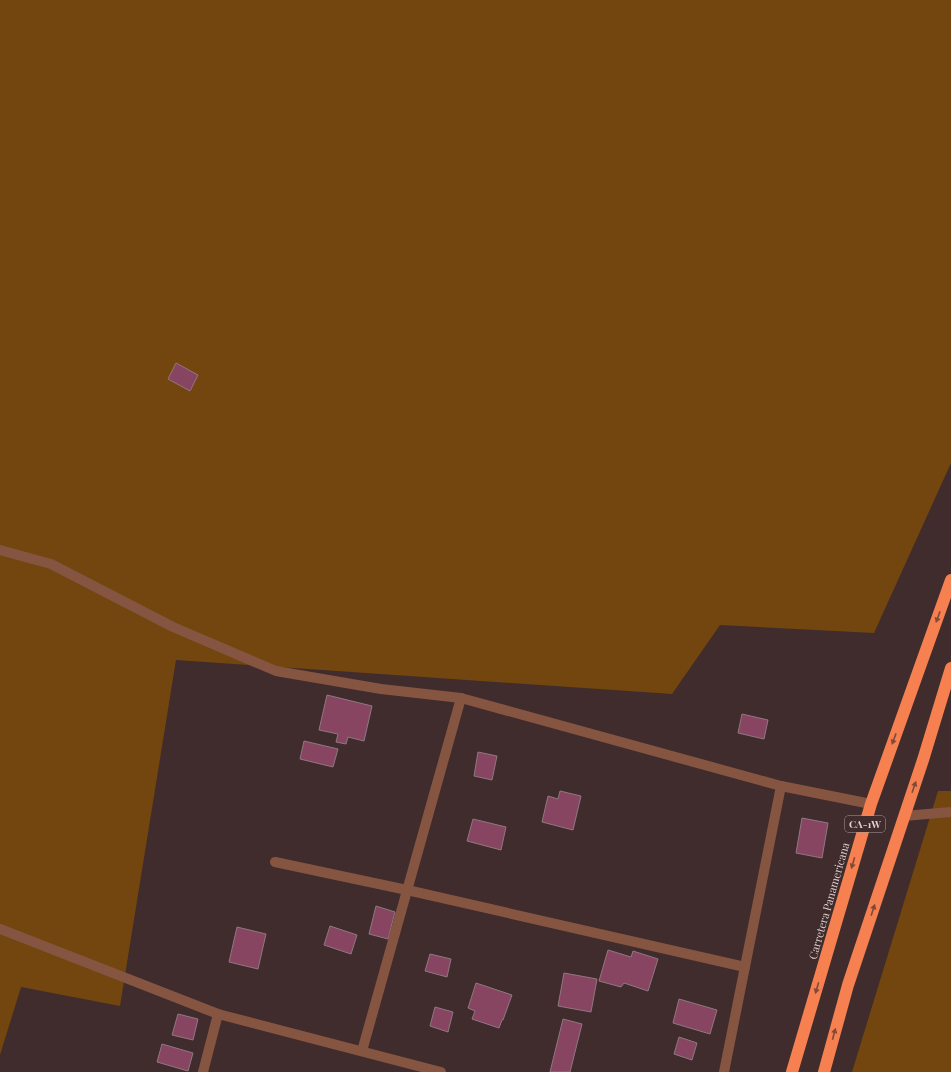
<svg xmlns="http://www.w3.org/2000/svg" width="951" height="1072" font-family="'Playfair Display',serif">
<style>
.green{fill:#72460e}
.building{fill:#884562;stroke:#8f7881}
.lines{fill:none;stroke-linecap:round;stroke-linejoin:round}
.minor{stroke:#855542;stroke-width:10}
.highway{stroke:#f6804f;stroke-width:12}
.oneway{fill:#804938}
.labels{text-anchor:middle;stroke-width:3;stroke-linejoin:round;paint-order:stroke}
.shield{fill:#402c2c;stroke:#ae9f9f;stroke-width:1}
.shield-label{font-size:10px;font-weight:bold;fill:#ddd0d0}
.street-label{font-size:11px;fill:#ddd0d0;stroke:#402c2c}
</style>
<rect width="100%" height="100%" fill="#402c2c"/>
<g class="green">
<path d="M0,0H951V463L874,633L720,625L672,694L176,660L120,1006L21,987L0,1055Z"/>
<path d="M938,791H951V1072H852Z"/>
</g>
<g class="building">
<path d="M176,363L198,375L190,391L168,379Z"/>
<path d="M327,695L372,706L364,741L348,737L346,744L336,742L338,734L319,730Z"/>
<path d="M742,714L768,720L764,739L738,733Z"/>
<path d="M304,741L338,749L333,767L300,759Z"/>
<path d="M478,752L497,756L492,780L474,776Z"/>
<path d="M560,791L581,796L573,830L542,822L548,796L558,799Z"/>
<path d="M802,818L828,823L822,858L796,853Z"/>
<path d="M473,819L506,827L501,850L467,841Z"/>
<path d="M376,906L395,912L388,939L369,934Z"/>
<path d="M330,926L357,935L351,954L324,945Z"/>
<path d="M237,927L266,934L258,969L229,962Z"/>
<path d="M608,950L631,957L633,951L658,959L648,991L624,983L621,987L599,981Z"/>
<path d="M430,954L451,959L447,977L425,971Z"/>
<path d="M564,973L597,979L591,1012L558,1006Z"/>
<path d="M476,983L512,995L503,1020H502L499,1028L472,1019L475,1011L468,1008Z"/>
<path d="M679,999L717,1010L710,1034L673,1023Z"/>
<path d="M435,1007L453,1012L448,1032L430,1026Z"/>
<path d="M178,1014L198,1019L193,1040L172,1035Z"/>
<path d="M563,1019L582,1024L570,1072H550Z"/>
<path d="M679,1037L697,1043L692,1060L674,1054Z"/>
<path d="M162,1044L193,1053L188,1071L157,1062Z"/>
</g>
<g class="lines">
<g class="minor">
<path d="M0,550L51,564L173,627L276,671L381,689L461,698L781,786L871,804"/>
<path d="M904,816L951,812"/>
<path d="M275,862L407,890L745,967"/>
<path d="M0,929L218,1014L203,1072"/>
<path d="M218,1014L441,1072"/>
<path d="M362,1051L461,698"/>
<path d="M724,1072L781,786"/>
</g>
<g class="highway">
<path d="M792,1072L871,804L951,580"/>
<path d="M824,1072L848,985L923,760L951,668"/>
</g>
</g>
<defs><path id="oneway-solid" d="M-6-.8H1V-3.2L6.5 0L1 3.2V.8H-6Z"/></defs>
<g class="oneway">
<use href="#oneway-solid" transform="translate(938 617) rotate(110)"/>
<use href="#oneway-solid" transform="translate(894 739) rotate(110)"/>
<use href="#oneway-solid" transform="translate(914 787) rotate(-71)"/>
<use href="#oneway-solid" transform="translate(853 863) rotate(106)"/>
<use href="#oneway-solid" transform="translate(873 910) rotate(-72)"/>
<use href="#oneway-solid" transform="translate(817 988) rotate(106)"/>
<use href="#oneway-solid" transform="translate(834 1034) rotate(-75)"/>
</g>
<g class="labels">
<rect class="shield" x="845" y="816" width="40" height="16" rx="3"/>
<g class="shield-label">
<text x="865" y="828">CA-1W</text>
</g>
<g class="street-label">
<text transform="translate(829 901) rotate(-74)" y="4">Carretera Panamericana</text>
</g>
</g>
</svg>
